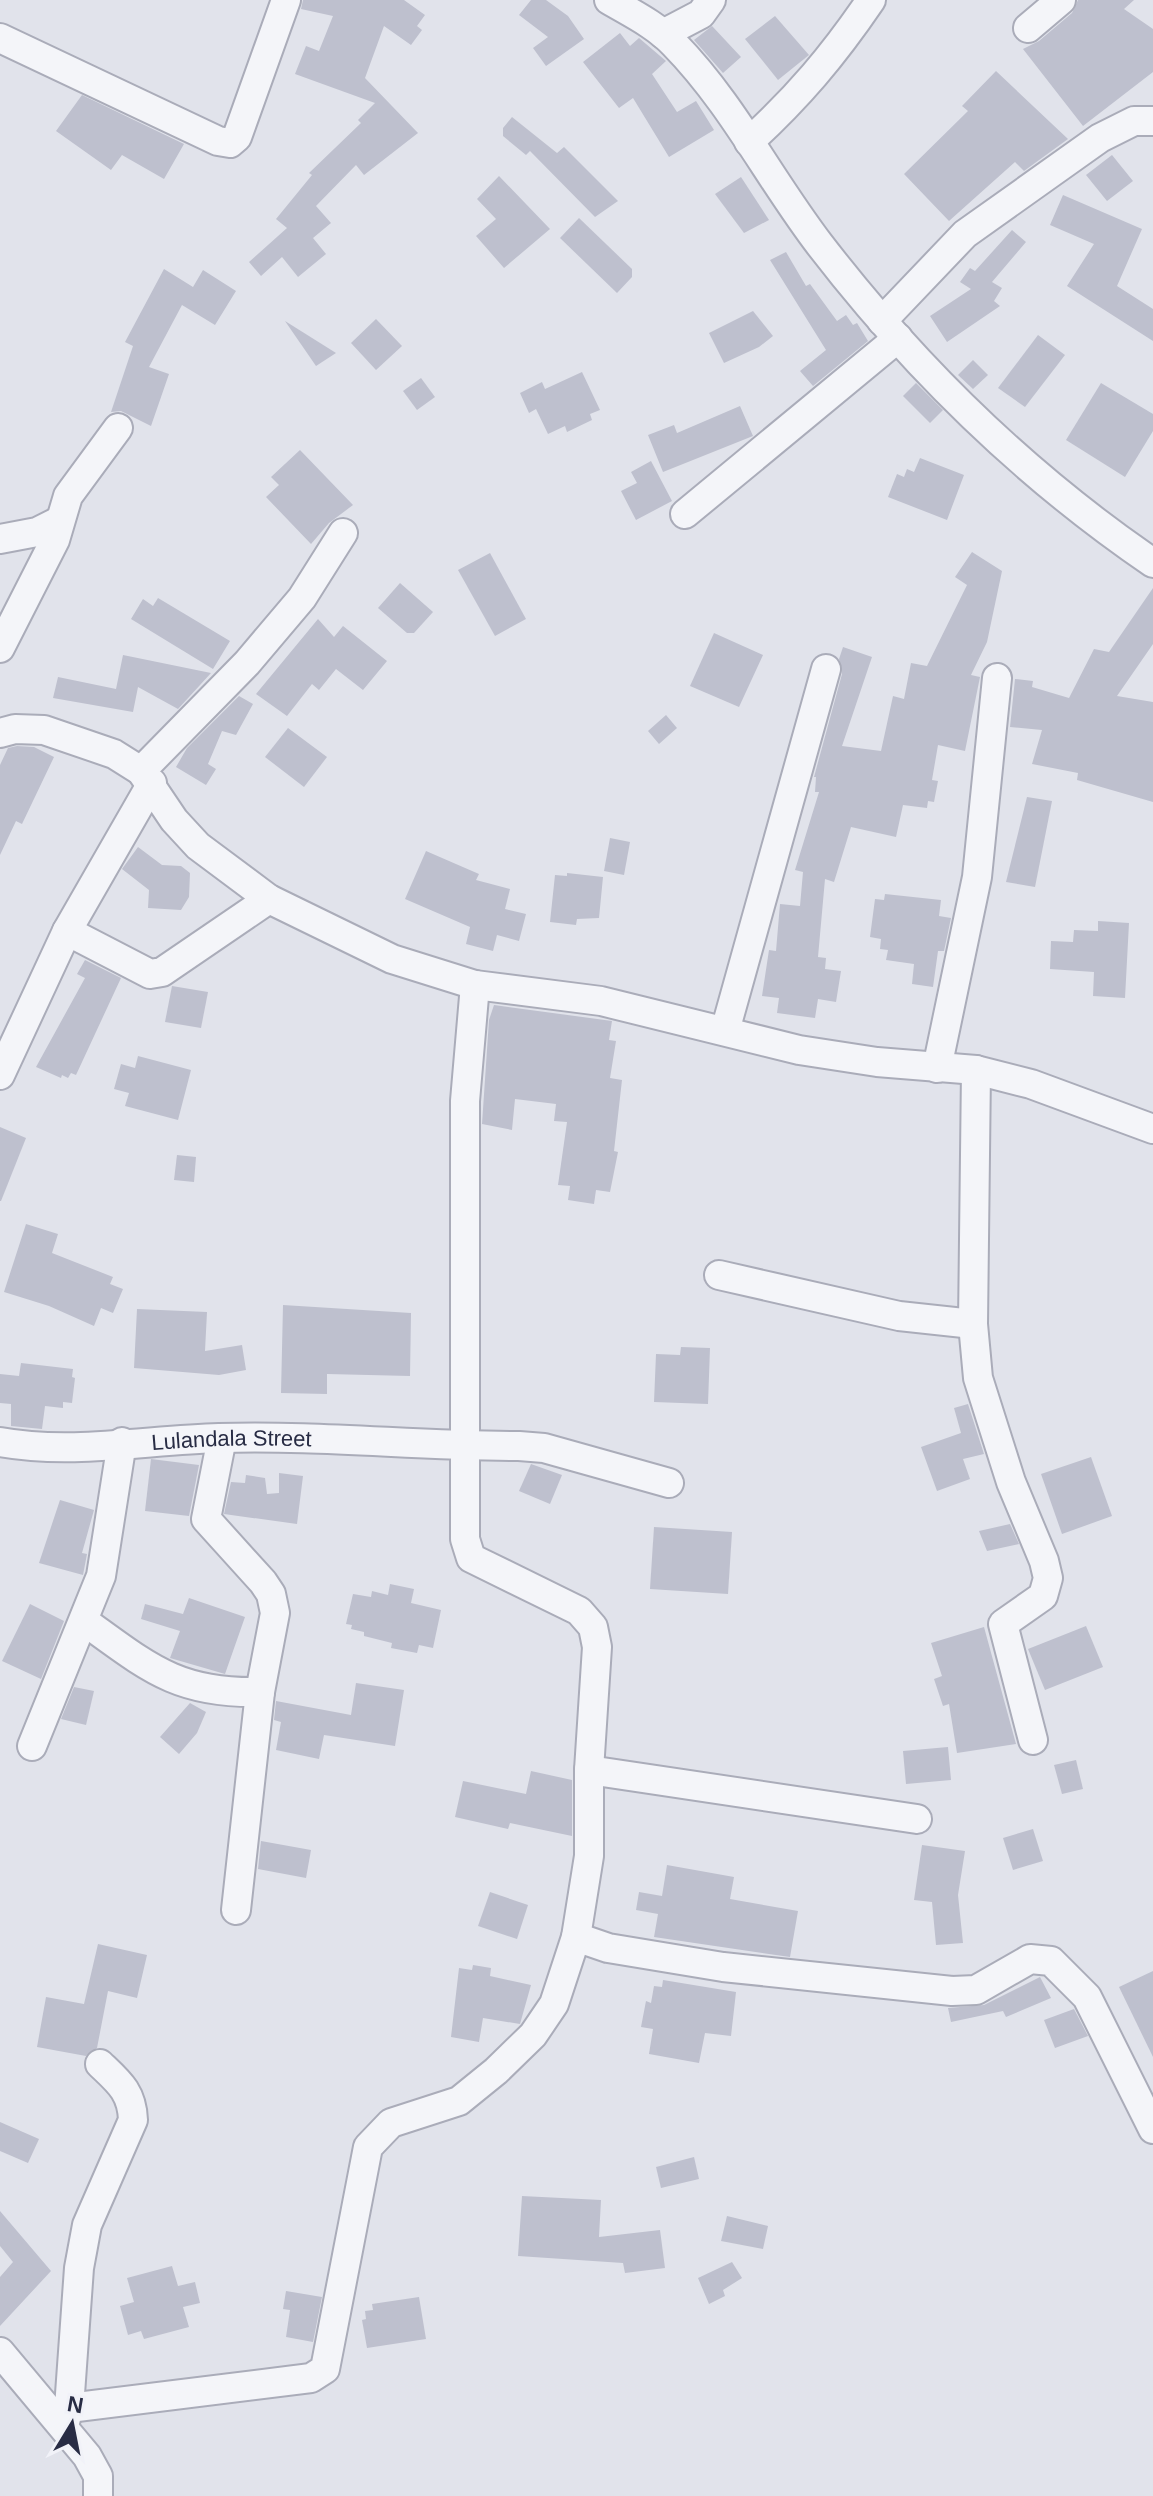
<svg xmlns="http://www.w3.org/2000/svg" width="1153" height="2496" font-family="Helvetica,sans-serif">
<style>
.building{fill:#bec0ce}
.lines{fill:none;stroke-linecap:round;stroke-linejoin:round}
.street-casing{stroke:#aaacb9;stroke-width:32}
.street{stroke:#f4f5f9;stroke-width:28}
.labels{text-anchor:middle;stroke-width:7;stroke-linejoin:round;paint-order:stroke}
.street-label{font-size:22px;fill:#282c44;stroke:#f1f2f8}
</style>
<rect width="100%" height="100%" fill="#e1e3eb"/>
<g class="building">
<path d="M303,0H404L425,15L417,26L422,30L411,45L384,26L365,78L418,133L364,175L356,165L316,206L331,223L313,238L326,254L298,277L282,257L261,276L249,262L287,228L276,219L312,175L309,173L361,123L358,120L375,103L295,74L306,46L319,51L333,16L301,9Z"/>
<path d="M531,0H546L568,16L584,39L546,66L533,48L548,37L519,15Z"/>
<path d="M1078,0H1134L1124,9L1153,29V72L1083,126L1023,49L1039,41L1072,13Z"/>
<path d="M775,16L809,55L778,80L745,39Z"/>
<path d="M712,26L741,57L723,73L694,40Z"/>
<path d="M620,33L630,46L639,38L666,61L652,74L677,112L696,101L714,130L669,157L633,98L619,108L583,62Z"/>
<path d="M996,71L1068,139L1024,171L1015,162L949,221L904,174L968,111L962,106Z"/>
<path d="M82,95L184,144L164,179L122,155L111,170L56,131Z"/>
<path d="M512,117L557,153L564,147L618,201L595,217L530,151L526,155L503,136V128Z"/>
<path d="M1112,155L1133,181L1107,201L1086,175Z"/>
<path d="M499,176L550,229L504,268L476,236L496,219L477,199Z"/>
<path d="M741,177L769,220L744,233L715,194Z"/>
<path d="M1063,195L1142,229L1117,286L1153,309V341L1067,286L1094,244L1050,225Z"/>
<path d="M579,218L632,269V277L617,293L560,238Z"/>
<path d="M1012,230L1026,242L992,282L1002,288L994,301L1000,306L947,342L930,316L971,289L960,282L970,268L975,271Z"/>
<path d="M786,252L806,286L810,284L837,321L846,315L853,325L857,323L868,341L813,386L800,371L826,350L770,260Z"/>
<path d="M164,269L193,287L203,270L236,291L215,325L182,305L149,367L169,374L151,426L121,411L111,412L133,346L125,342Z"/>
<path d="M753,311L773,336L759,347L724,363L709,333Z"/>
<path d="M376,319L402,346L376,370L351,343Z"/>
<path d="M285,321L336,353L316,366Z"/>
<path d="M1038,335L1065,355L1025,407L998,388Z"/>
<path d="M973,360L988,375L973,389L958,375Z"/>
<path d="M582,372L600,410L590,414L592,420L567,432L565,426L548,434L536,409L529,413L520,393L542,382L545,389Z"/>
<path d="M421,378L435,397L417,410L403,391Z"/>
<path d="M916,383L943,410L930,423L903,396Z"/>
<path d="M1101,383L1153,414V431L1125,477L1066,440Z"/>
<path d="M740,406L753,436L663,472L648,435L674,425L677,433Z"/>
<path d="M300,450L353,505L329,523L311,544L266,497L279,485L271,477Z"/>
<path d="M920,458L964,475L947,520L888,497L897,474L904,477L907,469L914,472Z"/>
<path d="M651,461L672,501L636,520L621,491L637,483L631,472Z"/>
<path d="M972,552L1002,571L987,642L971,675L980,677L965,751L938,745L932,780L938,781L934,802L928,801L927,808L903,805L896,837L851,827L834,882L825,879L818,957L826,958L825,969L841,971L836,1002L818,999L815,1018L777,1013L779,998L762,996L769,950L776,951L780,904L800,906L803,872L795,870L819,792H815L816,777H814L842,674L839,659L843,647L872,657L842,746L881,751L893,696L904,699L911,663L927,666L967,585L955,577Z"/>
<path d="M490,553L526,619L495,636L458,570Z"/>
<path d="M400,583L433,612L414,633H407L378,608Z"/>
<path d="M1153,588V644L1117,696L1153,702V802L1077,780L1078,773L1032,764L1042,730L1010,727L1015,679L1033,681L1032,687L1069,698L1094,649L1109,652Z"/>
<path d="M158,598L230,641L213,669L131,619L143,599L153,606Z"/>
<path d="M318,619L334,637L343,626L387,661L363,690L336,669L319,690L312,684L287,716L256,694Z"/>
<path d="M714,633L763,655L739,707L690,686Z"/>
<path d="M123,655L211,673L178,709L138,687L133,712L53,698L58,677L116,689Z"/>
<path d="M239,696L253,704L236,735L222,731L208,764L216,769L206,785L176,767L187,748Z"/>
<path d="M666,715L677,728L659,744L648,731Z"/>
<path d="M288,728L327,757L304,787L265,757Z"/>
<path d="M17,746L34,747L54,757L22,824L16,821L0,855V765L8,748Z"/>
<path d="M1027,797L1052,801L1035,887L1006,882Z"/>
<path d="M610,838L630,842L624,875L604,871Z"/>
<path d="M138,847L162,865L181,866L190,873L189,897L181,910L148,908L149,890L122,869Z"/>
<path d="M426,851L479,874L476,880L510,889L505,909L526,914L519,941L497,935L493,951L466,944L470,927L405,899Z"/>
<path d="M567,873L603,877L599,918L577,919L576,925L550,922L555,875L567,876Z"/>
<path d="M885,894L941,900L939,916L951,918L944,951H938L933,987L912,984L914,964L886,960L888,950L880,949L881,939L870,937L875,899L884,900Z"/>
<path d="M1098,921L1129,923L1125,998L1093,996L1094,972L1050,969L1051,941L1073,942L1074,930L1098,931Z"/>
<path d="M85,960L121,978L76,1075L71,1073L68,1078L62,1075L61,1078L36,1067L85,978L77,974Z"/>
<path d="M172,986L208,992L201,1028L165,1022Z"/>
<path d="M494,1005L612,1021L609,1040L616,1041L610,1078L622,1080L614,1151L618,1152L610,1192L596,1190L594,1204L568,1200L570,1186L558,1185L567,1122L554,1121L556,1104L515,1099L512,1130L482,1124L489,1020Z"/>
<path d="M138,1056L191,1070L178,1120L125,1106L129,1093L114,1089L121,1064L135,1068Z"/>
<path d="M0,1127L26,1138L1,1201H0Z"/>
<path d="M177,1155L196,1157L194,1182L174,1180Z"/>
<path d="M26,1224L58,1234L52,1253L113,1277L110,1284L123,1289L113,1313L101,1308L94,1326L49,1306L4,1292Z"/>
<path d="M283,1305L411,1313L410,1376L327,1374V1394L281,1393Z"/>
<path d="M137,1309L207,1312L205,1351L242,1345L246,1370L219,1375L134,1368Z"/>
<path d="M681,1347L710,1348L708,1404L654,1402L656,1354L680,1355Z"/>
<path d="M21,1363L73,1369L72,1377L75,1378L72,1403L63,1402V1408L45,1406L42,1429L11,1426V1404L0,1403V1374L19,1376Z"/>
<path d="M968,1404L984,1454L963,1459L970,1479L937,1491L921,1447L961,1433L954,1408Z"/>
<path d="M1091,1457L1112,1516L1062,1534L1041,1474Z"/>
<path d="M151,1459L199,1465L189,1516L145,1511Z"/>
<path d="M531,1464L562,1475L550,1504L519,1491Z"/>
<path d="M279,1473L303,1476L297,1524L224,1514L231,1482L245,1483L246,1475L265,1478L267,1494L279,1493Z"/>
<path d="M60,1500L94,1510L82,1553L87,1554L83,1575L39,1563Z"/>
<path d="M1010,1524L1019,1544L987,1551L979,1531Z"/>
<path d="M654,1527L732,1532L728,1594L650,1589Z"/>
<path d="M390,1584L414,1589L411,1603L441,1610L433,1648L419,1645L417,1653L391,1648L392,1643L364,1636V1632L351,1629L352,1625L346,1624L353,1594L371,1597L372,1591L388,1595Z"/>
<path d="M189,1598L245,1617L225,1674L170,1658L180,1631L141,1619L145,1604L183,1614Z"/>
<path d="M30,1604L64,1621L41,1679L2,1661Z"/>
<path d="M1086,1626L1103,1667L1045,1690L1028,1649Z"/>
<path d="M984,1627L1016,1744L957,1753L949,1704L943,1706L934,1679L942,1676L931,1643Z"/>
<path d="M356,1683L404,1690L395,1746L324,1735L319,1759L276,1750L281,1722L274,1720L276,1701L351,1715Z"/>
<path d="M74,1687L94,1691L86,1725L61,1719Z"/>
<path d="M190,1703L206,1712L197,1733L179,1754L160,1737Z"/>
<path d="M948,1747L951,1780L906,1784L903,1751Z"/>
<path d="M1076,1760L1083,1789L1062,1794L1054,1765Z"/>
<path d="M531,1771L572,1780V1836L510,1823L508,1829L455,1817L463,1781L526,1794Z"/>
<path d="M1033,1829L1043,1861L1013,1870L1003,1838Z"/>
<path d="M261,1841L311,1850L306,1878L258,1869Z"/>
<path d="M922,1845L965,1851L958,1895L963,1943L936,1945L932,1902L914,1900Z"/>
<path d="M667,1865L734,1877L730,1899L798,1911L790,1957L654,1937L658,1914L636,1910L639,1892L662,1896Z"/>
<path d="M490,1892L528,1905L517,1939L478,1926Z"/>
<path d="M98,1944L147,1955L137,1998L108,1991L97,2048L86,2056L37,2047L46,1997L84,2004Z"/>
<path d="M473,1965L491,1968L490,1976L531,1985L520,2024L483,2018L479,2042L451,2037L459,1968L472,1970Z"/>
<path d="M1153,1971V2057L1119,1987Z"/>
<path d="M1040,1977L1051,1998L1006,2017L1003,2011L951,2022L948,2008L984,2005Z"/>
<path d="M663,1980L736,1992L731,2036L705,2033L699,2063L649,2054L653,2029L641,2027L646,2001L651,2003L654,1986L662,1987Z"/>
<path d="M1074,2009L1088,2036L1055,2048L1044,2020Z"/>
<path d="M0,2122L39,2139L28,2163L0,2151Z"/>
<path d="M694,2157L699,2179L661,2188L656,2167Z"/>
<path d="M522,2196L601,2200L599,2237L660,2230L665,2268L625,2273L623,2263L518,2256Z"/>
<path d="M0,2211L51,2271L0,2326V2277L13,2262L0,2246Z"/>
<path d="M727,2216L768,2226L763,2249L721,2241Z"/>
<path d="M732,2262L742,2278L723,2290L725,2296L709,2304L698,2278Z"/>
<path d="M172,2266L178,2286L195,2282L200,2303L183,2307L189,2327L144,2339L141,2331L128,2335L120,2306L134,2302L127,2278Z"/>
<path d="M286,2291L322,2297L313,2342L286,2337L290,2310L283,2309Z"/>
<path d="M419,2297L426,2339L367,2348L362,2320L366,2319L365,2311L373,2310L372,2304Z"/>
</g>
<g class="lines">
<g class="street-casing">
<g id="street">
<path d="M609,0C631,13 656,25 674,44C732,103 770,180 820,245C914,367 1027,477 1153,563"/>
<path d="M1028,28L1061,0"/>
<path d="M663,34L701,14L711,0"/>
<path d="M0,38L218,141L230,143L237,137L286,0"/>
<path d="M749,142C798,97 833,56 871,0"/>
<path d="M882,321L965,234L1100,138L1134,121H1153"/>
<path d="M685,514L898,338"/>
<path d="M0,539L37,532L59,521"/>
<path d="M0,648L55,540L68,496L118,428"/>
<path d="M0,733L15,729L44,730L114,754L141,771L174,820L198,846L269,899L392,959L475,985L601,1001L799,1050L877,1062L976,1070L1031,1084L1153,1129"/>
<path d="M141,771L247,663L302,598L343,533"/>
<path d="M67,931L150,974L162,972L269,899"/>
<path d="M725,1031L826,669"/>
<path d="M937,1068L977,877L997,678"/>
<path d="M976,1070L973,1324L978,1378L1011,1482L1044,1561L1048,1578L1043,1596L1003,1624L1033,1740"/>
<path d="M0,1075L67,931L152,783"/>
<path d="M719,1275L899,1316L973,1324"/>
<path d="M222,1438L206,1519L263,1582L271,1594L275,1613L260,1692L236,1910"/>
<path id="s1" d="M0,1442C71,1455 147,1440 219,1438C319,1435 419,1446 519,1446L544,1448L669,1483"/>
<path d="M84,1621C148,1667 177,1694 260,1692"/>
<path d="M32,1746L101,1576L122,1442"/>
<path d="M589,1770L917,1819"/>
<path d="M576,1937L608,1948L723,1967L952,1991L976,1990L1030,1959L1051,1961L1087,1997L1153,2129"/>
<path d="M0,2352L87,2456L98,2476V2496"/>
<path d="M69,2408L311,2378L325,2369L368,2147L391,2123L459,2101L496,2071L533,2035L554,2004L576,1937L589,1856V1770L597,1647L593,1627L579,1611L471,1558L465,1539V1101L475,985"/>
<path d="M64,2425L69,2408L79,2268L87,2225L133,2120C132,2092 119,2082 100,2064"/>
</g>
</g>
<use href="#street" class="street"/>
</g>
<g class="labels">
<g class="street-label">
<text dy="8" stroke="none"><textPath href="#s1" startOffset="232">Lulandala Street</textPath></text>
</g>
</g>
<g transform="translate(72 2424) rotate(10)" stroke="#f1f2f8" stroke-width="6" paint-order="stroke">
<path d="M0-6L14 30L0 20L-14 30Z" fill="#282c44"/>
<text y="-12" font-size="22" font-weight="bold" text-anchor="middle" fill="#282c44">N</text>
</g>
</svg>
